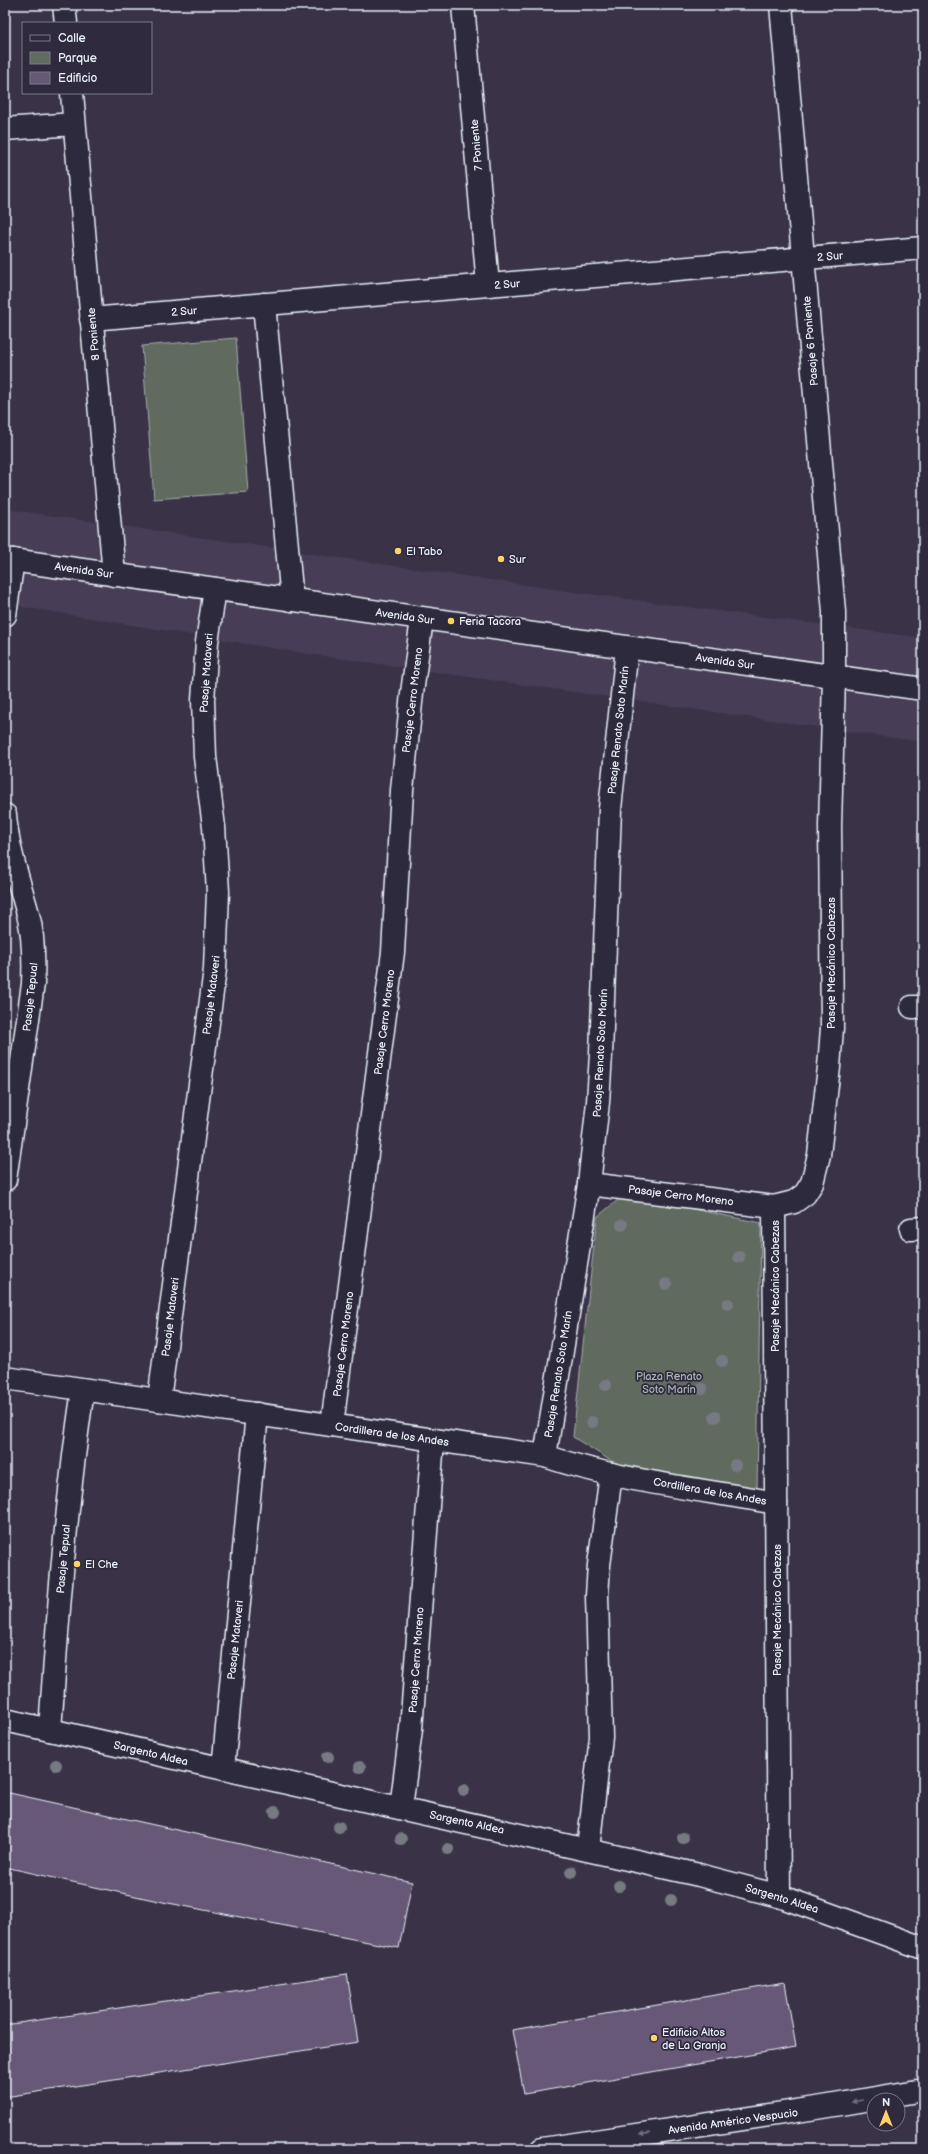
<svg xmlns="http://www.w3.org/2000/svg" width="928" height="2154" font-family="'Balsamiq Sans',sans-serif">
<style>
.built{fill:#473e56}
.green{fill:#616b5f;stroke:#a4aeac}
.building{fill:#665976;stroke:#e8f1f8}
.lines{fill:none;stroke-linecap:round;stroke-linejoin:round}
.minor-casing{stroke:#e8f1f8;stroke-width:25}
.major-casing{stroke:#e8f1f8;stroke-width:25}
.minor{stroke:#2f2a3d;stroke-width:22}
.major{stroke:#2f2a3d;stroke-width:22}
.tree{fill:#787a83}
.oneway{fill:#70707e}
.poi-dot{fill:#ffd166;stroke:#2f2a3d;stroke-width:1.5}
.labels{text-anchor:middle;stroke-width:3.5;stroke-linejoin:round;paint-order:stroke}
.street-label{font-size:11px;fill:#e8f1f8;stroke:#2f2a3d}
.poi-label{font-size:11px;fill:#e8f1f8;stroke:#2f2a3d;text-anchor:start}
.park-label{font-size:11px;fill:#abb5b3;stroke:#2f2a3d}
</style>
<rect width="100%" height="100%" fill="#3a3348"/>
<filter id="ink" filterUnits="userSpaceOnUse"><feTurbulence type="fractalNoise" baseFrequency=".025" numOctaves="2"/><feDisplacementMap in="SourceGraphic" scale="8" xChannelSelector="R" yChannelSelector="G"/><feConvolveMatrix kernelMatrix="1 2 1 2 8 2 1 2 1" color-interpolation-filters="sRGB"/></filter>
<g filter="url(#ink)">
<path class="built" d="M5,509L567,591L923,638V742L296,652L5,604Z"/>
<g class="green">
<path d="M236,338L248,492L154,499L142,346Z"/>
<path d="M624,1195L761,1223L757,1490L616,1464L573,1437L597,1217Z"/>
</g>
<g class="building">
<path d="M5,1792L412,1882L399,1948L158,1901L5,1867Z"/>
<path d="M347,1974L358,2042L5,2097V2025Z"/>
<path d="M785,1983L796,2047L524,2094L512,2030Z"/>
</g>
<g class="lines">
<g class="minor-casing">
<g id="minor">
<path d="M64,5L66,23"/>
<path d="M463,5L488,285"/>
<path d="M72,93L114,575"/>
<path d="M5,129L74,124"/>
<path d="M264,304L292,600"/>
<path d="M91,319L923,248"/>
<path d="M5,559L923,689"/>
<path d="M5,615L13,560"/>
<path d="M5,815C8,850 19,881 28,914C34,937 34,960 33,984L5,1180"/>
<path d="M912,1007H923"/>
<path d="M589,1184L774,1207L794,1202L805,1194L812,1183L819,1155L829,1067L832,1028L830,826L834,677V612L781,5"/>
<path d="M774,1207L779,1896"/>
<path d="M911,1229L923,1228"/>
<path d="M5,1378L545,1456C618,1481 700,1489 776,1503"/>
<path d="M159,1400L215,969L218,892L214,827L205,757L203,700L207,642L215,589"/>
<path d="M332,1425L393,952L402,790L412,693L422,619"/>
<path d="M545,1456L589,1184L598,1102L601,1054L610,809L627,648"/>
<path d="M5,1720L699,1875L779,1896L923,1948"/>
<path d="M50,1730C58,1616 66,1502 83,1390"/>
<path d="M223,1769L257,1414"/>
<path d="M401,1808L411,1729L433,1440"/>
<path d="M588,1849L601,1737L597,1596L599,1565L611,1474"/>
</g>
</g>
<g class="major-casing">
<path id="major" d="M542,2149L823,2107L923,2090"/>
</g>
<use href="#minor" class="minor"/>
<use href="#major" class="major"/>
</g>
<g class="tree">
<circle cx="622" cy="1225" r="6"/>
<circle cx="739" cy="1257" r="6"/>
<circle cx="666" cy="1284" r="6"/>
<circle cx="728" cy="1304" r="6"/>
<circle cx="722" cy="1361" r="6"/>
<circle cx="606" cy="1385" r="6"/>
<circle cx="702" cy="1389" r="6"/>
<circle cx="715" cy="1417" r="6"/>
<circle cx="592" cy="1422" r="6"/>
<circle cx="735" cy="1465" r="6"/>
<circle cx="328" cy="1757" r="6"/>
<circle cx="56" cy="1765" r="6"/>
<circle cx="360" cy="1767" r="6"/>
<circle cx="464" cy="1790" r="6"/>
<circle cx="275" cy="1812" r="6"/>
<circle cx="339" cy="1827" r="6"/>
<circle cx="683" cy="1838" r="6"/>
<circle cx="401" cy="1839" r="6"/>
<circle cx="448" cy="1849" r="6"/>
<circle cx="571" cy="1872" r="6"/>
<circle cx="619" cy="1886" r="6"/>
<circle cx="671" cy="1900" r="6"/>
</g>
<defs><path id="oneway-solid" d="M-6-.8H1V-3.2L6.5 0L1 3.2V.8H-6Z"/></defs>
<g class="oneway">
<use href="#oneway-solid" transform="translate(857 2101) rotate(170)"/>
<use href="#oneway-solid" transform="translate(645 2134) rotate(172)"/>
</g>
</g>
<g class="poi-dot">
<circle cx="398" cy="551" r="4"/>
<circle cx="501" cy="559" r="4"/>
<circle cx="451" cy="621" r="4"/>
<circle cx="77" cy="1564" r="4"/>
<circle cx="654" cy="2038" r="4"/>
</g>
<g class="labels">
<g class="street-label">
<text transform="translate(476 145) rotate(-95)" y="4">7 Poniente</text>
<text transform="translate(830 256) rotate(-4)" y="4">2 Sur</text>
<text transform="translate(507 284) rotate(-5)" y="4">2 Sur</text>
<text transform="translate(184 311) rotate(-5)" y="4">2 Sur</text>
<text transform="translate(93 334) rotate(-95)" y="4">8 Poniente</text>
<text transform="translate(810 341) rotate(-95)" y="4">Pasaje 6 Poniente</text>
<text transform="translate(84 570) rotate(8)" y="4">Avenida Sur</text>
<text transform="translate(405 616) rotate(8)" y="4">Avenida Sur</text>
<text transform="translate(725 661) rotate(8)" y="4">Avenida Sur</text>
<text transform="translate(206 673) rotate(-86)" y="4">Pasaje Mataveri</text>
<text transform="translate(412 700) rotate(-83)" y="4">Pasaje Cerro Moreno</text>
<text transform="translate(618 730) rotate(-84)" y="4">Pasaje Renato Soto Marín</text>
<text transform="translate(831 963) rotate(-90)" y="4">Pasaje Mecánico Cabezas</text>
<text transform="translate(211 995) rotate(-83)" y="4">Pasaje Mataveri</text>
<text transform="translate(30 997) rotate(-84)" y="4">Pasaje Tepual</text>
<text transform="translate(384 1022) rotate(-83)" y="4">Pasaje Cerro Moreno</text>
<text transform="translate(600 1053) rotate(-87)" y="4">Pasaje Renato Soto Marín</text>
<text transform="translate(681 1195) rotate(7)" y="4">Pasaje Cerro Moreno</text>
<text transform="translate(775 1286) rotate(-90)" y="4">Pasaje Mecánico Cabezas</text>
<text transform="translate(170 1317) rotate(-83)" y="4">Pasaje Mataveri</text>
<text transform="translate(343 1344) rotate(-83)" y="4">Pasaje Cerro Moreno</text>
<text transform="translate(558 1374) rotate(-81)" y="4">Pasaje Renato Soto Marín</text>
<text transform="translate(392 1434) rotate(8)" y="4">Cordillera de los Andes</text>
<text transform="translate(710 1491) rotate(10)" y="4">Cordillera de los Andes</text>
<text transform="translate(63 1559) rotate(-85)" y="4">Pasaje Tepual</text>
<text transform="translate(777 1610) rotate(-90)" y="4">Pasaje Mecánico Cabezas</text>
<text transform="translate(235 1640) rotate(-84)" y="4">Pasaje Mataveri</text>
<text transform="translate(416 1660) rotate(-86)" y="4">Pasaje Cerro Moreno</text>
<text transform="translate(151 1753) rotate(13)" y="4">Sargento Aldea</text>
<text transform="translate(467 1822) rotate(12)" y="4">Sargento Aldea</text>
<text transform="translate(782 1898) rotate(17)" y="4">Sargento Aldea</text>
<text transform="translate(733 2121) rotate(-8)" y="4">Avenida Américo Vespucio</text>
</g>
<g class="poi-label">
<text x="406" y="555">El Tabo</text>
<text x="509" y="563">Sur</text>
<text x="459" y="625">Feria Tacora</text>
<text x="85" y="1568">El Che</text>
<text x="662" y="2036">Edificio Altos<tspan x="662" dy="13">de La Granja</tspan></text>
</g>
<g class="park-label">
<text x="669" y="1380">Plaza Renato<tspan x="669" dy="13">Soto Marín</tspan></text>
</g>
</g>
<rect width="928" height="2154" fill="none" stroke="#2f2a3d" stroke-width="20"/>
<rect x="10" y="10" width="908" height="2134" fill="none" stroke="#e8f1f8" stroke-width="1.5" filter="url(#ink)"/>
<rect x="22" y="22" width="130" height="72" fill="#2f2a3d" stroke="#797a88"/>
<rect x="30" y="35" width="20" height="6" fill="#2f2a3d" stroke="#797a88"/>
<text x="58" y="42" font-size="12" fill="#e8f1f8">Calle</text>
<rect x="30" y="52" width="20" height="12" fill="#616b5f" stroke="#797a88"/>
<text x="58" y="62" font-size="12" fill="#e8f1f8">Parque</text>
<rect x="30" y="72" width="20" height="12" fill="#665976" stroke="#797a88"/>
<text x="58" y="82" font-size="12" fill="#e8f1f8">Edificio</text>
<g transform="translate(886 2112)"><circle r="19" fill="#2f2a3d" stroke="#797a88"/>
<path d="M0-3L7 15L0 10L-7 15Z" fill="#ffd166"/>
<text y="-6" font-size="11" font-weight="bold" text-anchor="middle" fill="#e8f1f8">N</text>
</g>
</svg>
